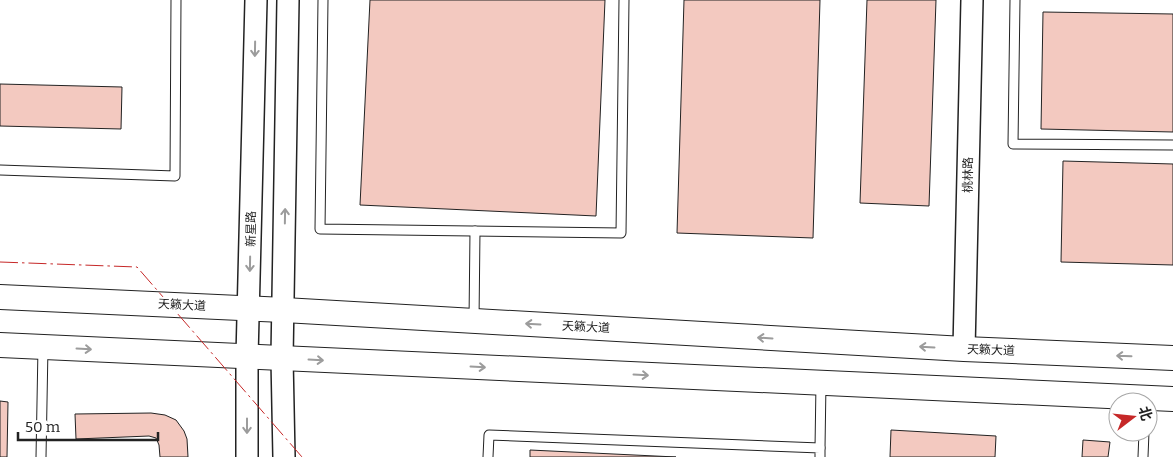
<svg xmlns="http://www.w3.org/2000/svg" width="1173" height="457" font-family="Bitter,'Noto Sans SC',serif">
<style>
.building{fill:#f3c9c0;stroke:#222}
.lines{fill:none;stroke-linecap:round;stroke-linejoin:round}
.service-casing{stroke:#222;stroke-width:11}
.tertiary-casing{stroke:#222;stroke-width:24}
.secondary-casing{stroke:#222;stroke-width:26}
.service{stroke:#fff;stroke-width:9}
.tertiary{stroke:#fff;stroke-width:21}
.secondary{stroke:#fff;stroke-width:24}
.power{stroke:#c62828;stroke-width:1;stroke-dasharray:18 4 2.5 4;stroke-linecap:butt}
.oneway{stroke:#9c9c9c}
.labels{text-anchor:middle;stroke-width:4;stroke-linejoin:round;paint-order:stroke}
.street-label{font-size:12px;fill:#222;stroke:#fff}
</style>
<rect width="100%" height="100%" fill="#fff"/>
<g class="building">
<path d="M370,0H605L596,216L360,205Z"/>
<path d="M684,0H820L813,238L677,233Z"/>
<path d="M867,0H936L929,206L860,203Z"/>
<path d="M1043,12L1173,14V132L1041,129Z"/>
<path d="M0,84L122,87L121,129L0,126Z"/>
<path d="M1063,161L1173,164V265L1061,262Z"/>
<path d="M0,401L8,402L7,457H0Z"/>
<path d="M151,413L165,415L176,420L184,431L187,439L188,457H160L159,445L156,438L149,436L76,439L75,414Z"/>
<path d="M891,430L996,436L995,457H890Z"/>
<path d="M1083,440L1110,442L1108,457H1082Z"/>
<path d="M530,450L676,457H530Z"/>
</g>
<g class="lines">
<g class="service-casing">
<g id="service">
<path d="M323,0L320,229L621,233L624,0"/>
<path d="M1015,0L1013,144L1173,145"/>
<path d="M0,170L175,176L176,0"/>
<path d="M474,321L475,231"/>
<path d="M820,448L821,383"/>
<path d="M41,457L43,347"/>
<path d="M488,457L489,435L820,448V457"/>
<path d="M1143,457L1144,432"/>
</g>
</g>
<g class="tertiary-casing">
<g id="tertiary">
<path d="M964,349L972,0"/>
<path d="M247,457V357L256,0"/>
<path d="M284,457L282,358L288,0"/>
</g>
</g>
<g class="secondary-casing">
<g id="secondary">
<path d="M0,297L284,310L964,349L1173,358"/>
<path d="M0,345L1173,399"/>
</g>
</g>
<use href="#service" class="service"/>
<use href="#tertiary" class="tertiary"/>
<use href="#secondary" class="secondary"/>
<path class="power" d="M0,262L137,267L302,457"/>
</g>
<defs><path id="oneway-shaft" d="M-6 0H5M1.5-3L5.5 0L1.5 3" fill="none" stroke-width="1.6" stroke-linecap="round" stroke-linejoin="round" transform="scale(1.25)"/></defs>
<g class="oneway">
<use href="#oneway-shaft" transform="translate(255 49) rotate(91)"/>
<use href="#oneway-shaft" transform="translate(285 216) rotate(-89)"/>
<use href="#oneway-shaft" transform="translate(250 264) rotate(91)"/>
<use href="#oneway-shaft" transform="translate(533 324) rotate(-177)"/>
<use href="#oneway-shaft" transform="translate(765 338) rotate(-177)"/>
<use href="#oneway-shaft" transform="translate(927 347) rotate(-177)"/>
<use href="#oneway-shaft" transform="translate(84 349) rotate(3)"/>
<use href="#oneway-shaft" transform="translate(1124 356) rotate(-178)"/>
<use href="#oneway-shaft" transform="translate(316 360) rotate(3)"/>
<use href="#oneway-shaft" transform="translate(478 367) rotate(3)"/>
<use href="#oneway-shaft" transform="translate(641 375) rotate(3)"/>
<use href="#oneway-shaft" transform="translate(247 426) rotate(90)"/>
</g>
<g class="labels">
<g class="street-label">
<text transform="translate(968 175) rotate(-89)" y="4">桃林路</text>
<text transform="translate(251 229) rotate(-89)" y="4">新星路</text>
<text transform="translate(182 305) rotate(3)" y="4">天籁大道</text>
<text transform="translate(586 327) rotate(3)" y="4">天籁大道</text>
<text transform="translate(991 350) rotate(2)" y="4">天籁大道</text>
</g>
</g>
<g transform="translate(1133 417) rotate(74)"><circle r="24" fill="#ffffff" stroke="#a7a7a7"/>
<path d="M0-4L9 19L0 12L-9 19Z" fill="#c62828"/>
<text y="-8" font-size="14" font-weight="bold" text-anchor="middle" fill="#222222">北</text>
</g>
<path d="M18 432v8h140v-8" fill="none" stroke="#222222" stroke-width="2.5"/>
<text x="25" y="432" font-size="15" fill="#222222" stroke="#ffffff" stroke-width="4" paint-order="stroke">50 m</text>
</svg>
